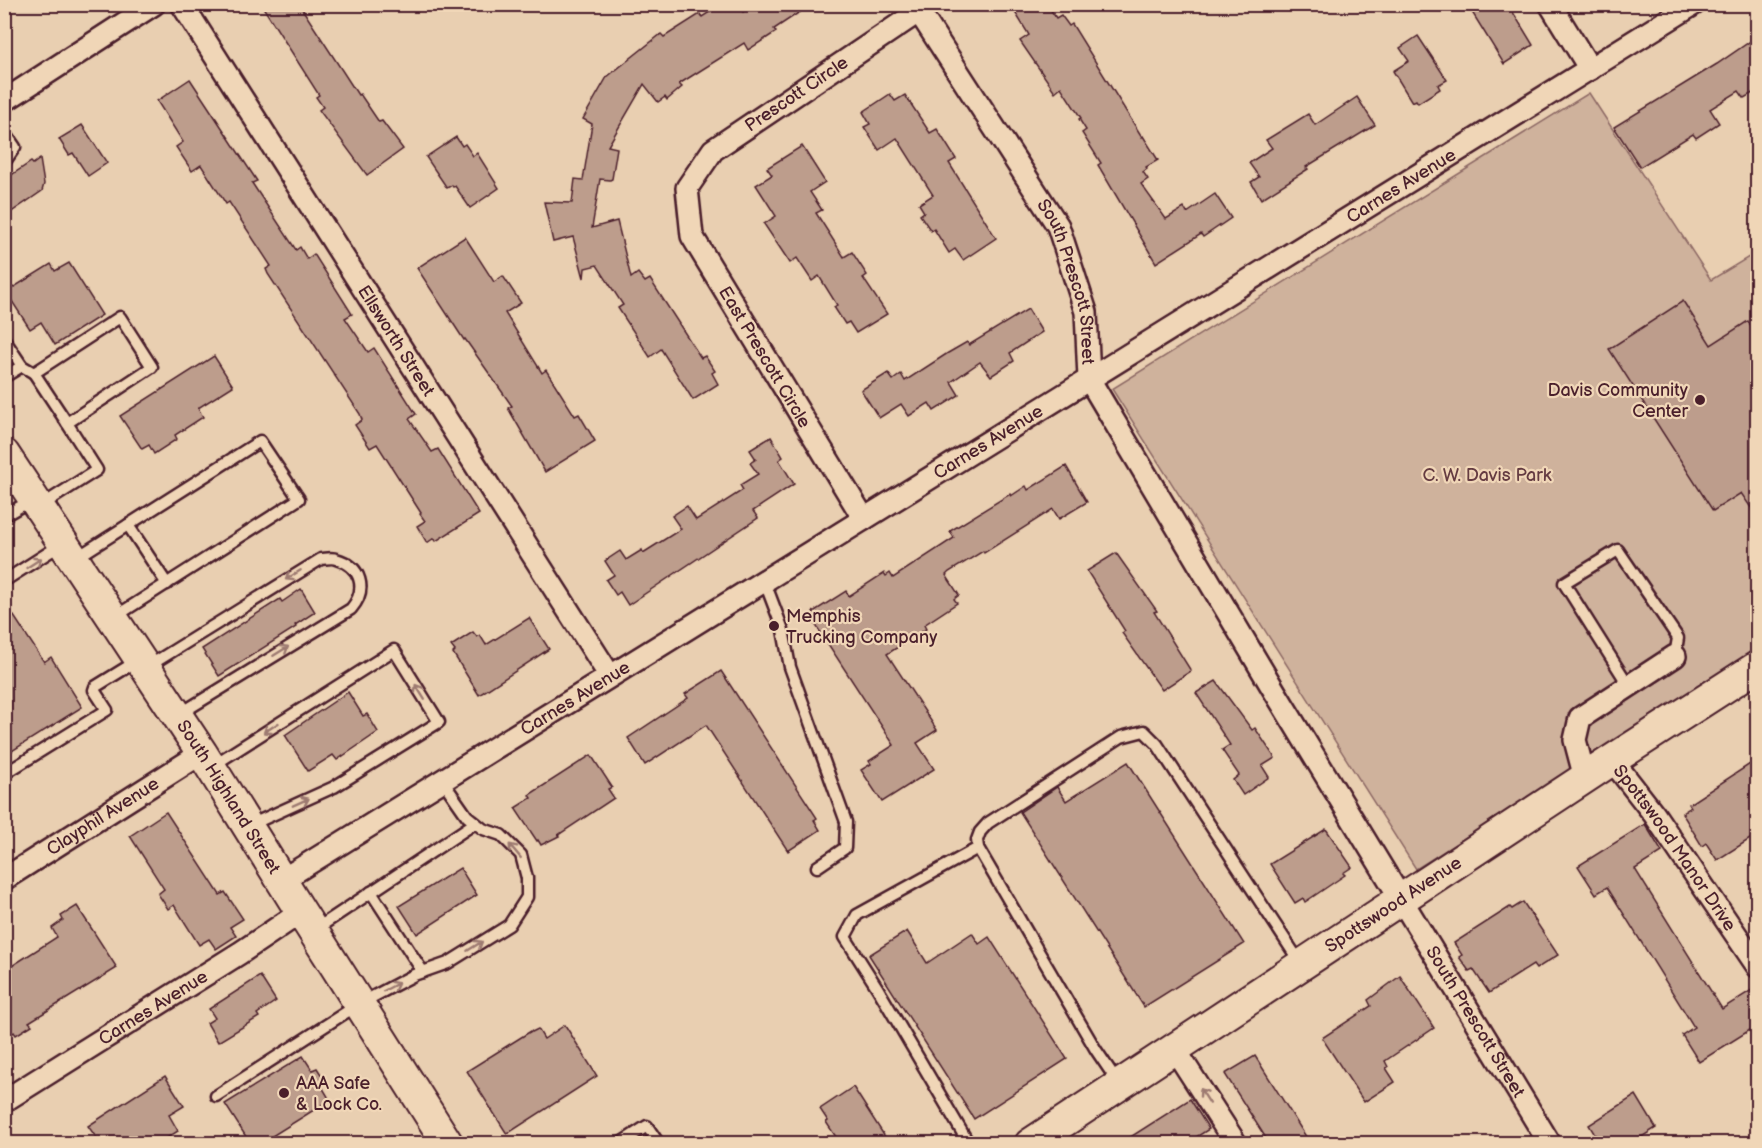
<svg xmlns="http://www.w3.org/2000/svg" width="1762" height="1148" font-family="'Balsamiq Sans',sans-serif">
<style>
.green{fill:#cfb29c;stroke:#8c6864;stroke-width:1.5}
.building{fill:#bd9d8c;stroke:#4a1f2b;stroke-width:1.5}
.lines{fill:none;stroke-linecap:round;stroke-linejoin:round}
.lane-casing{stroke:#4a1f2b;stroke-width:15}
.street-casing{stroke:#4a1f2b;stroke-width:26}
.secondary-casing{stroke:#4a1f2b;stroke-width:34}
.lane{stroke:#f0d6b7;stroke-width:10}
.street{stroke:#f0d6b7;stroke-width:21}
.secondary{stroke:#f0d6b7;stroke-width:30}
.oneway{stroke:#9d7a71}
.poi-dot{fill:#4a1f2b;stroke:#f0d6b7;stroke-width:2}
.labels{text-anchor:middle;stroke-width:4.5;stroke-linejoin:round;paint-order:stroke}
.street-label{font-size:18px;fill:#4a1f2b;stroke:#f0d6b7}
.poi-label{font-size:18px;fill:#4a1f2b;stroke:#f0d6b7;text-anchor:start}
.park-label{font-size:18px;fill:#653c42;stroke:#f0d6b7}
</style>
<rect width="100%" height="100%" fill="#e9cfb1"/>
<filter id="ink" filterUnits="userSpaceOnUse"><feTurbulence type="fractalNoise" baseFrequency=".0167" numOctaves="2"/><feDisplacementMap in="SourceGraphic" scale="12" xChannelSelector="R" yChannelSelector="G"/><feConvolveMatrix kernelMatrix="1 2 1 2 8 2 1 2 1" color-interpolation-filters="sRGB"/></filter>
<g filter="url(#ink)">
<path class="green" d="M1589,93L1711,280L1757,252V652L1416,869L1112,389Z"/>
<g class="building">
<path d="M261,4H299L358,95L360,94L379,122L382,121L403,149L367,175L319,110L323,107L316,97L319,95Z"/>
<path d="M722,4H738L743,12L755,4H812L774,29L776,32L748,50L744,43L679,84L682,87L667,100L665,97L658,102L644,84L608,146L617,148L612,179L610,180L600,179L592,228L617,221L631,278L638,273L645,282L650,279L701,358L705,356L715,371L712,373L718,384L693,400L661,349L650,357L618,308L623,305L597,265L585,268L584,278L573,237L553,242L544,202L572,203L575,179L583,180L592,124L583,119L607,77L661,34L664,37L700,14L702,17Z"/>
<path d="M1010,4H1047L1056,18L1061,15L1069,26L1072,24L1142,137L1143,136L1158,160L1146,167L1147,169L1143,172L1148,179L1141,184L1166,219L1184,208L1187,213L1215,194L1231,218L1203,237L1201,234L1156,263L1098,165L1101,163L1082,133L1086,130L1079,119L1081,118L1061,87L1055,92L1020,41L1029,35Z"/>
<path d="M1467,4H1508L1533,45L1504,64Z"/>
<path d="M1418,36L1447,80L1438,85L1440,89L1418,103L1416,100L1412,102L1393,71L1409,61L1400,48Z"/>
<path d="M1758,36V90L1744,98L1739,91L1710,109L1719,123L1696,138L1693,134L1640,167L1614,127L1717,64Z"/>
<path d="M190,79L257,181L252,183L296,250L300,247L307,259L314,254L352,314L345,318L368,352L374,348L416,414L409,419L432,452L438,449L479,514L436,541L434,538L427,543L417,526L425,521L420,514L421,513L377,444L370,448L355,425L362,420L360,414L268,274L266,269L271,266L229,202L226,204L201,165L192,171L176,147L183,142L157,101Z"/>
<path d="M890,94L895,101L905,95L930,133L937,129L956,159L949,163L996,238L963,260L955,249L949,253L934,229L931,231L920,215L924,212L919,204L933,195L897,138L879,150L864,127L870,124L863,112Z"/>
<path d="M1357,97L1375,125L1306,167L1308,169L1261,199L1251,182L1259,177L1249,163L1272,148L1266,140L1308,114L1315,125Z"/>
<path d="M82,125L107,163L88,176L73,153L69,155L59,139Z"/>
<path d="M456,137L462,146L465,144L473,156L477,153L499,188L470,208L455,186L453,187L452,185L447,188L426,157Z"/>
<path d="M802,146L825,182L810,192L822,210L816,213L844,257L852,252L867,275L863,278L887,314L856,333L849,322L845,324L834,307L837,305L819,276L812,281L797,258L790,263L764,224L776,216L756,185L772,175L767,168Z"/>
<path d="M40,159L44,184L42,191L4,217V180L31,162L33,164Z"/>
<path d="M465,237L494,282L503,276L521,303L505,313L542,373L546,370L575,416L579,414L595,441L545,472L508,408L512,406L465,339L464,340L417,268Z"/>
<path d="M69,263L102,315L55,345L41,322L30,329L6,292L51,264L55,271Z"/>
<path d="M1683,301L1711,345L1748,321L1758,337V518L1741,493L1713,511L1609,349Z"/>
<path d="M1028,309L1042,332L1010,353L1014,361L991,376L980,362L951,382L959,395L934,411L929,403L909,416L901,404L879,418L861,390L888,373L893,380L901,374L905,381L948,353L967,342L969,345Z"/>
<path d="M214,356L233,386L198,408L203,417L175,435L177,439L154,454L149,445L142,449L120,416Z"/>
<path d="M771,437L783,457L779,460L794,484L753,511L758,518L628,605L620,592L616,595L606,580L614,575L605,561L620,551L626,560L642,550L643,553L681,529L672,516L687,506L696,520L743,490L740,485L758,474L750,463L756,459L750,450Z"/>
<path d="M1066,466L1087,502L1059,519L1053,509L984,553L983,551L949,572L946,575L959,595L954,599L957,603L924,625L926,629L887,654L937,730L917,743L934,769L882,802L861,770L871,764L869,761L894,745L815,624L819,621L813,612L846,591L849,596L884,573L886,576L890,573L893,578L954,538L950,531L1010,494L1011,496L1026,486L1028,490Z"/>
<path d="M1116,553L1157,611L1154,612L1191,671L1162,690L1122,633L1125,631L1087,571Z"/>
<path d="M301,589L315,612L295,625L296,627L219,676L202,649L280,599L282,602Z"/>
<path d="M4,601L44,662L51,657L82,707L4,756Z"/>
<path d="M529,618L549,649L479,695L453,653L455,651L451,646L473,632L477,637L480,635L486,645Z"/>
<path d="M721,671L817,818L814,820L820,830L788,851L706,725L645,765L628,738L688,698L685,694Z"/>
<path d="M1216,681L1252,730L1255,728L1275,758L1262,766L1269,777L1243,795L1233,780L1239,775L1222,750L1230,745L1196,693Z"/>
<path d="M348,692L363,716L367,714L378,732L337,760L333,755L308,771L285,735Z"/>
<path d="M591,755L612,787L608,789L614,798L558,835L559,836L541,845L538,840L537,841L515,808L531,798L529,795Z"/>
<path d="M1128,762L1244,944L1144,1007L1020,812L1057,787L1066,801Z"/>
<path d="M1750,764L1758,775V834L1717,860L1706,843L1702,846L1682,813L1691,807L1689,804Z"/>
<path d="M166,812L220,895L225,892L243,919L230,927L236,936L216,949L209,939L199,945L174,905L168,909L158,894L164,889L130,836Z"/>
<path d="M1645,824L1662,852L1635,869L1722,1009L1758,986V1025L1699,1062L1682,1035L1694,1027L1607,887L1596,894L1578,866Z"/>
<path d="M1326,829L1352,867L1343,873L1345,875L1305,902L1303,898L1295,903L1270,864Z"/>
<path d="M460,868L477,895L417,934L399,906Z"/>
<path d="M1523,902L1558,955L1536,969L1533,965L1489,993L1473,969L1469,971L1459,957L1462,955L1454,943L1510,907L1512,909Z"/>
<path d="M77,906L117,968L29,1022L32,1025L16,1035L14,1032L4,1039V971L57,937L52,928L63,920L61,916Z"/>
<path d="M907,931L927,963L972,933L979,944L989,937L1067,1059L974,1119L869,955Z"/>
<path d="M260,976L276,1001L257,1014L259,1017L218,1042L207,1023L215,1018L209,1009Z"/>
<path d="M1400,976L1434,1028L1385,1061L1388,1067L1386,1068L1395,1082L1364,1102L1322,1038L1371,1006L1368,1000Z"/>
<path d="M565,1025L597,1076L507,1134L467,1071L531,1031L532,1032L538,1029L544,1039Z"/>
<path d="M303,1056L312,1070L317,1068L326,1082L321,1085L330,1100L261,1143H250L225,1104Z"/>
<path d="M1255,1056L1310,1143H1269L1225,1074Z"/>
<path d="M165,1076L184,1106L169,1115L178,1131L159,1143H100L88,1126Z"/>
<path d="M853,1087L889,1143H840L826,1122L828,1121L820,1109Z"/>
<path d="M1636,1095L1656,1128L1632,1143H1600L1589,1125Z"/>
<path d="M1190,1099L1209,1129L1187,1143H1121Z"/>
</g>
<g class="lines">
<g class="lane-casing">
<g id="lane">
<path d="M4,131L15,147L4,163"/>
<path d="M4,339L22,366L34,373L120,317L152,367L67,423L97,470L42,505"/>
<path d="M34,373L67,423"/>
<path d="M4,377L22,366"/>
<path d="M4,516L33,499"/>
<path d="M128,525L167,584"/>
<path d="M76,558L260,441L299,499L113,618"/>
<path d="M764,580L783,630L790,667L846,822L845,848L817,867"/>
<path d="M4,581L62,544"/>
<path d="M147,667L321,559C325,559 332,557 336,559C361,566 368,589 351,609L178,715"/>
<path d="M1629,686L1564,583L1618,550L1678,638L1675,656"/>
<path d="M212,766L394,650L439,722L334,787L248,826"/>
<path d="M4,774L107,710L94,690L95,687L137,661"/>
<path d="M371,892L423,972"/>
<path d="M313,931L475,823"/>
<path d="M1119,1084L1096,1050L978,848L977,840L980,832L988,823L1121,737L1144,731L1157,744L1301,964"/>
<path d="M216,1096L359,1004L414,975L448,963L509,925L527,897V878L521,855L501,835L483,829L467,816L442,780"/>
<path d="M619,1144L647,1126L659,1144"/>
<path d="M969,1144L878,989L845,937L857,915L978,848"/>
</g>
</g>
<g class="street-casing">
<g id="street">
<path id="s1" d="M182,4L610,676"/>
<path id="s2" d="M914,4L1058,226L1086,312L1089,379L1275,692L1550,1144"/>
<path d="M1550,4L1590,69"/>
<path d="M4,101L154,4"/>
<path id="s3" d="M864,519L692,236L687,188L713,150L918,12"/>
<path id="s4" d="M1612,760L1654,814L1758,967"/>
<path d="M1585,778L1575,740L1580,718L1675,656"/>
<path id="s5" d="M4,879L202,753"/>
<path id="s6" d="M282,880L1694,4"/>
<path d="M1174,1048L1236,1144"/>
<path id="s7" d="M4,1101L240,953L301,912"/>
</g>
</g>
<g class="secondary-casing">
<g id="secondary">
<path id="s8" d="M4,454L202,753L301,912L448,1144"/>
<path id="s9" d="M1030,1144L1612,760L1758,666"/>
</g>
</g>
<use href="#lane" class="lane"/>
<use href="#street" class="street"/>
<use href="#secondary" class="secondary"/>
</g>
<defs><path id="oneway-shaft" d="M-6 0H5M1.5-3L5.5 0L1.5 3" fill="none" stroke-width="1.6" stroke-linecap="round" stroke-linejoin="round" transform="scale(1.5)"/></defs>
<g class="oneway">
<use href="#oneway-shaft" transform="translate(34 563) rotate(-33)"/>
<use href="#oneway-shaft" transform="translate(293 575) rotate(148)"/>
<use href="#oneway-shaft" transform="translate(281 651) rotate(-32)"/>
<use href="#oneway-shaft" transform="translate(420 692) rotate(-122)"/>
<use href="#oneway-shaft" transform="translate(271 728) rotate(147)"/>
<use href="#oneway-shaft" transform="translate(301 802) rotate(-24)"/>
<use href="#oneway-shaft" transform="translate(515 851) rotate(-130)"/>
<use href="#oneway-shaft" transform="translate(475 946) rotate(-32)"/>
<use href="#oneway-shaft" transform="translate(391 987) rotate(-28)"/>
<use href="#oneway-shaft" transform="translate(1205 1096) rotate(-123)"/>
</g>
</g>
<g class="poi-dot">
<circle cx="1700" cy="400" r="6"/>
<circle cx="774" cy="626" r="6"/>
<circle cx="284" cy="1093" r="6"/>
</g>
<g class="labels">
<g class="street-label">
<text dy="6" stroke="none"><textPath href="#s3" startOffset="526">Prescott Circle</textPath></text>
<text dy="6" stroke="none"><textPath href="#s6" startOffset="1317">Carnes Avenue</textPath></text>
<text dy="6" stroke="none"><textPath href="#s2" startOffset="321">South Prescott Street</textPath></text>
<text dy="6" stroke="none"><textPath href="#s1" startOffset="399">Ellsworth Street</textPath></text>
<text transform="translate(765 357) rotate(59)" y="6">East Prescott Circle</text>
<text dy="6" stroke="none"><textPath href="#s6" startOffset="831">Carnes Avenue</textPath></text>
<text dy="6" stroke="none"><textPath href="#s6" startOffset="345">Carnes Avenue</textPath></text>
<text dy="6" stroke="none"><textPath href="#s8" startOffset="410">South Highland Street</textPath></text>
<text dy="6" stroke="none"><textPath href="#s5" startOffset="117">Clayphil Avenue</textPath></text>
<text dy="6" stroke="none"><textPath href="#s4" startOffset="108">Spottswood Manor Drive</textPath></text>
<text dy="6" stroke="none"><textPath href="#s9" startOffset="435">Spottswood Avenue</textPath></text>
<text dy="6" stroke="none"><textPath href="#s7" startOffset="176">Carnes Avenue</textPath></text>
<text dy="6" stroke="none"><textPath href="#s2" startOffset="1172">South Prescott Street</textPath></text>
</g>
<g class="poi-label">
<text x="1688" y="396" text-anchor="end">Davis Community<tspan x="1688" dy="21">Center</tspan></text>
<text x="786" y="622">Memphis<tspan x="786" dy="21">Trucking Company</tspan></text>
<text x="296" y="1089">AAA Safe<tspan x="296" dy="21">&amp; Lock Co.</tspan></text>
</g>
<g class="park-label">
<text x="1487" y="481">C. W. Davis Park</text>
</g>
</g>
<rect width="1762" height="1148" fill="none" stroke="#f0d6b7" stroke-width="24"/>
<rect x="12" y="12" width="1738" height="1124" fill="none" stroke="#4a1f2b" stroke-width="2" filter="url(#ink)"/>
</svg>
